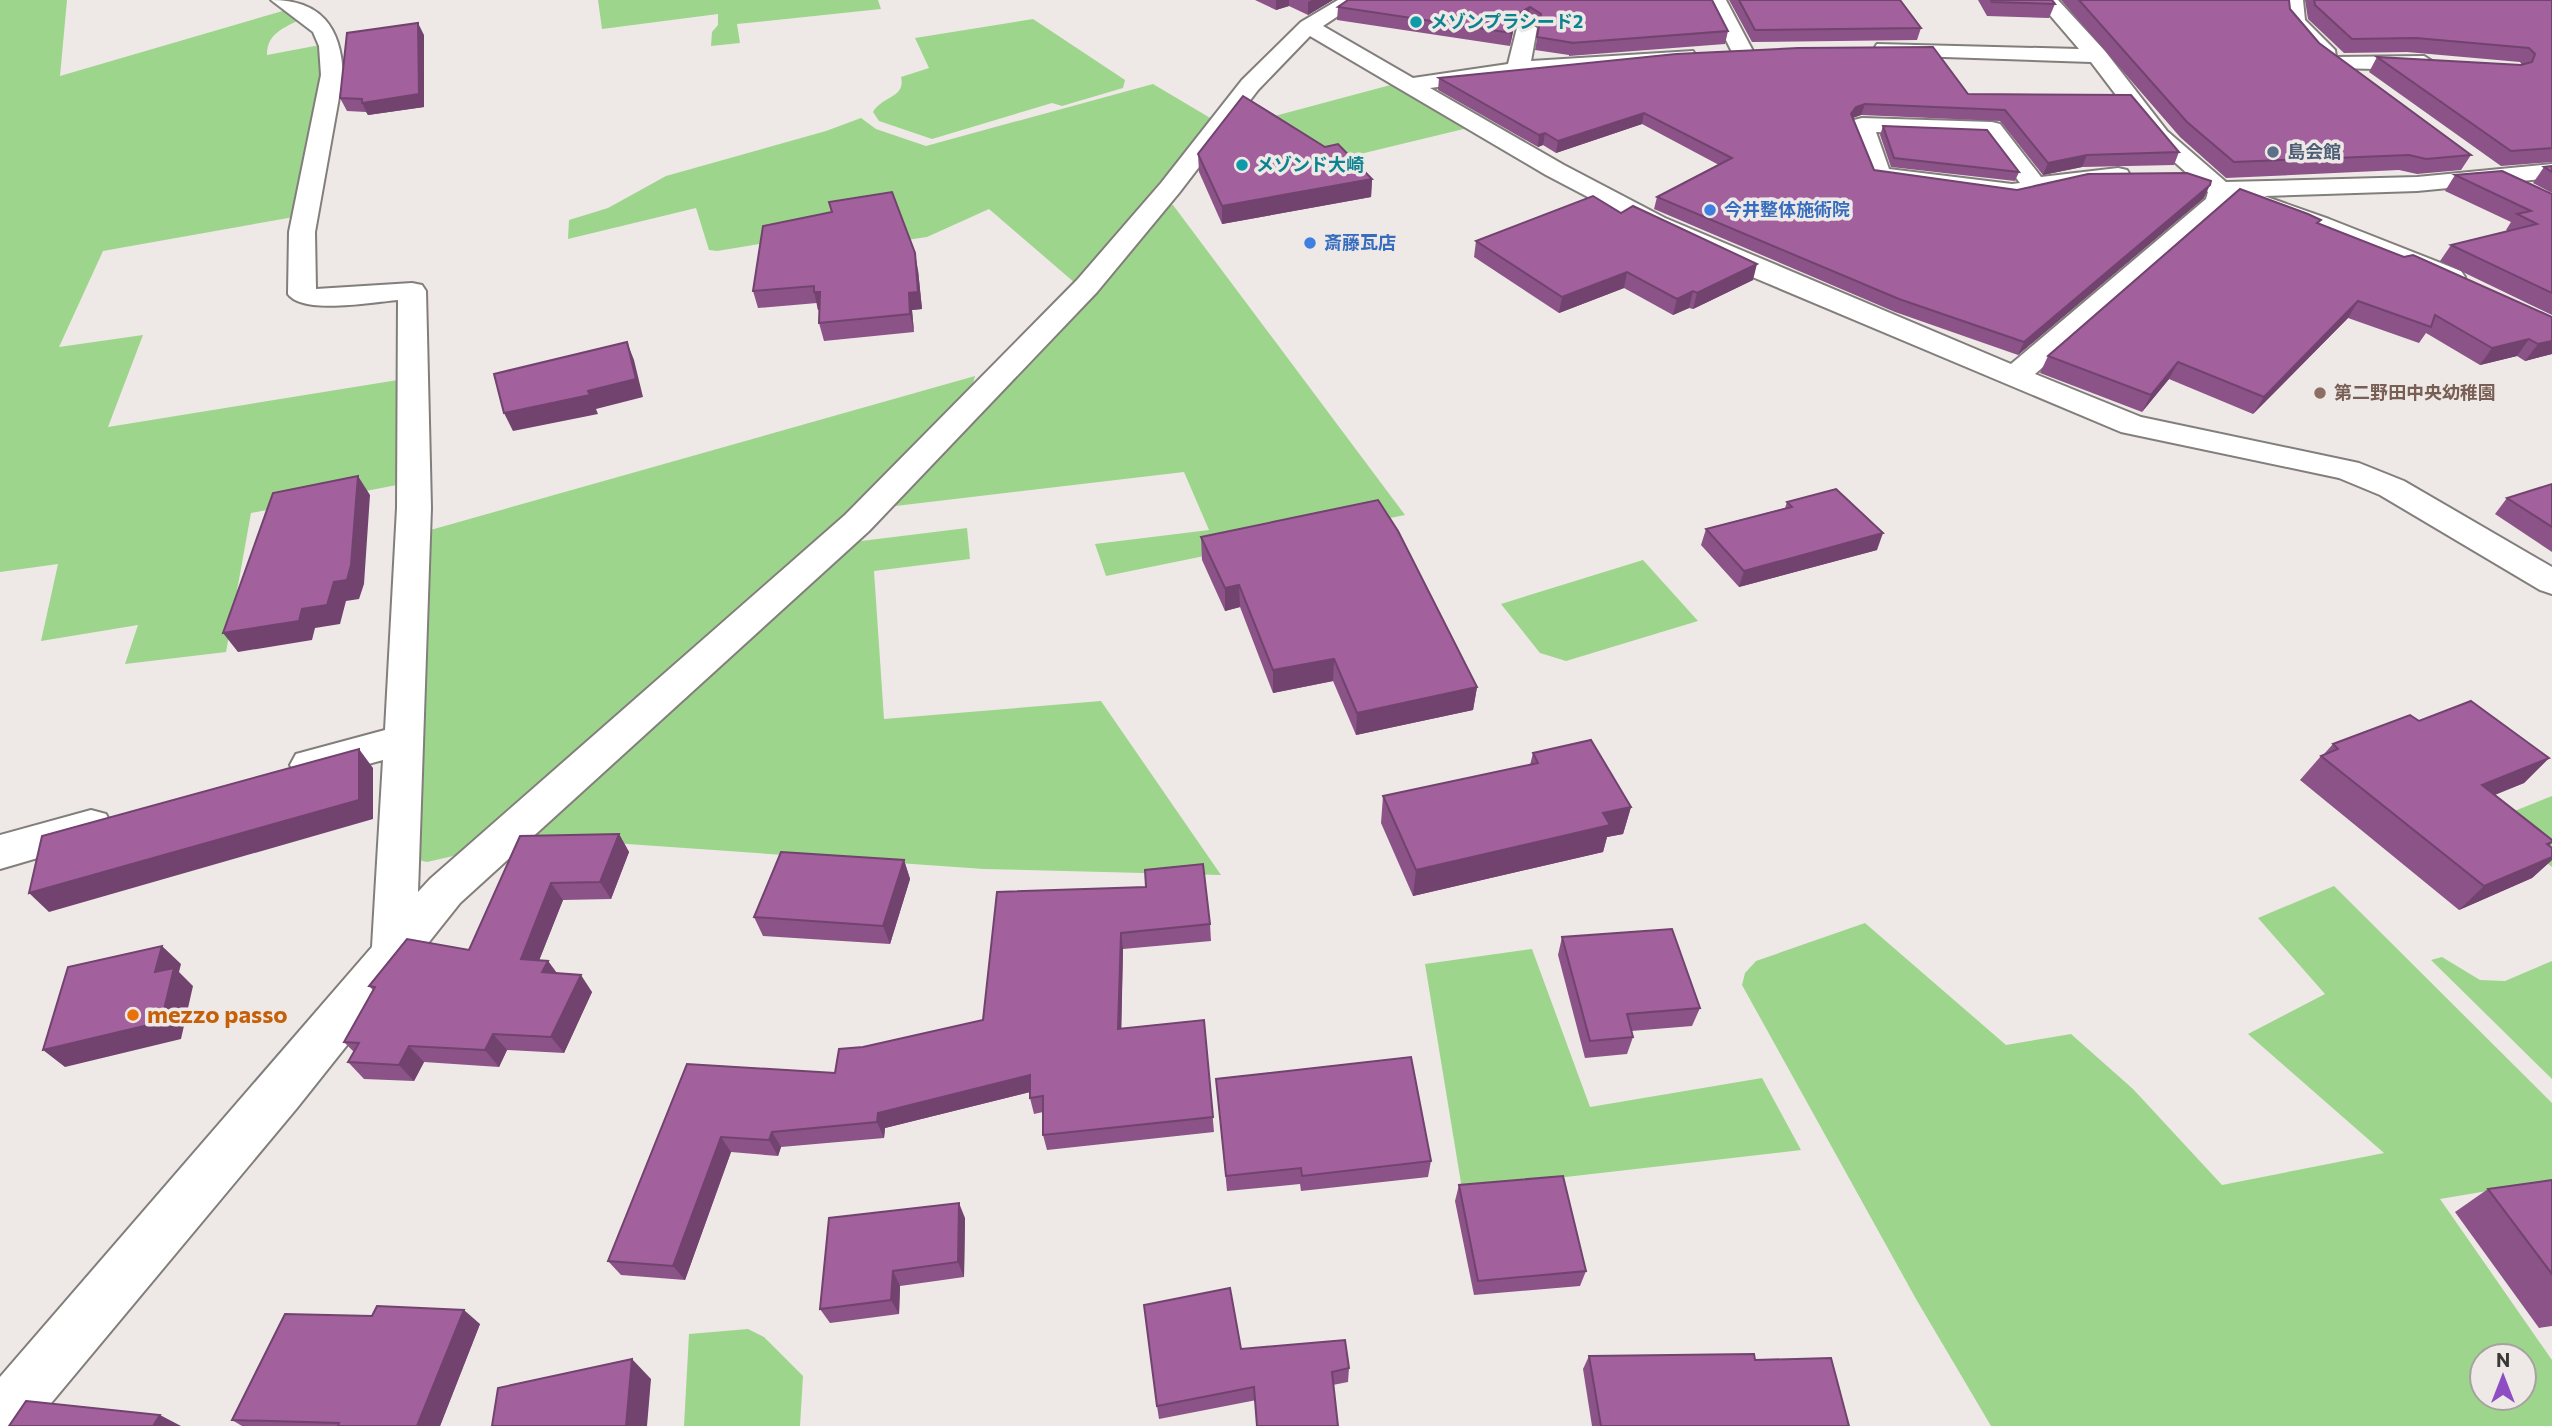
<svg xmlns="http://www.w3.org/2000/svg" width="2552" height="1426" font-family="Commissioner,'Noto Sans JP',sans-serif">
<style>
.green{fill:#9ed58c;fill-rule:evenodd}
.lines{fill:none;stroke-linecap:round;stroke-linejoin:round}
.street-casing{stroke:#827e7b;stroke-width:4}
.street{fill:#fff;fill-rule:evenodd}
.wall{fill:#8b5387}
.shaded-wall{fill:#71436e}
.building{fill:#a2609d;stroke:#71436e;stroke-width:2}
.culture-dot{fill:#0f9aa8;stroke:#eee9e6;stroke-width:2.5}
.service-dot{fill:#5c6f8a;stroke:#eee9e6;stroke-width:2.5}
.shop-dot{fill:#3f7fe0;stroke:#eee9e6;stroke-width:2.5}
.education-dot{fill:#8d6e63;stroke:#eee9e6;stroke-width:2.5}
.food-dot{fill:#e8710a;stroke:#eee9e6;stroke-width:2.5}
.labels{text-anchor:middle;stroke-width:7;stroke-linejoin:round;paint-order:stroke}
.far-culture-label{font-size:18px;font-weight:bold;fill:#0d838f;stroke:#eee9e6;text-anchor:start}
.far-service-label{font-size:18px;font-weight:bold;fill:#4e5e75;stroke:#eee9e6;text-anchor:start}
.far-shop-label{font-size:18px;font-weight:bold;fill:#366cbe;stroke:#eee9e6;text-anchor:start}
.far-education-label{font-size:18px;font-weight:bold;fill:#785e54;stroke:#eee9e6;text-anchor:start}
.near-food-label{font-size:24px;font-weight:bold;fill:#c56008;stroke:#eee9e6;text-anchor:start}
</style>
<rect width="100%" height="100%" fill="#eee9e6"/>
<g class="green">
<path d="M0,0H67L60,76L286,10L301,19C284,28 267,33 267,55L320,45L324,62L294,217L103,251L59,347L143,335L108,427L404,379L397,485L251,513L226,652L125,664L138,625L41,641L58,564L0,572Z"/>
<path d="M598,0H878L881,9L737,24L740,43L711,46L712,32L718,25V14L602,29Z"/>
<path d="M1033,19L1125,80L1123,88L1062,106L1052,103L932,139L879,121L873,112C882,96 906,98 901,77L929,68L915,38Z"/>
<path d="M1398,83L1472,127L1327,162L1263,119Z"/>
<path d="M1153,84L1212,119L1075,283L989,209L927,237L907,240L815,235L717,251L709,250L696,208L568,239L569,220L608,208L666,176L826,131L861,118L876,129L926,146Z"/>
<path d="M1169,205H1173L1405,515L1106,576L1095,544L1209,530L1184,472L887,507L1057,335Z"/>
<path d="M975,376L970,394L861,501L462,854L427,862L414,859L427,531Z"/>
<path d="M967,528L970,559L874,571L884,719L1101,701L1221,875L984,869L527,837L853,542Z"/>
<path d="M1643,560L1698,621L1566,661L1540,653L1501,604Z"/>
<path d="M2552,796V867L2492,820Z"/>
<path d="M2334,886L2552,1103V1180L2440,1199L2552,1360V1426H1991L1916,1299L1742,985L1745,973L1756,961L1865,923L2006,1045L2071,1034L2133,1089L2222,1185L2384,1153L2248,1034L2325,994L2258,918ZM2482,1356H2524V1398H2482Z"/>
<path d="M1532,949L1590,1107L1762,1078L1801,1150L1462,1189L1425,964Z"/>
<path d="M2442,957L2480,980L2505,981L2552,961V1079L2431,960Z"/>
<path d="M748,1329L764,1337L803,1376L800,1426H684L689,1334Z"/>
</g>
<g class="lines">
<g class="street-casing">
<g id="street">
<path d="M271,0C321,0 341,27 343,75L315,232L316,289L412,283L422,285L426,291L431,508L418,892L430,879L845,515L1077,280L1161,183L1242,80L1301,22L1338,0H1362L1323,26L1413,78L1508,64L1517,28L1527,22L1537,28L1531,61L1693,51L1696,56L1693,61L1685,62L1542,73L1430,88L1564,165L1665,218L2011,364L2206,199L2208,192L2151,141L2091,62L1885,55L1877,54L1874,49L1877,44L2079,49L2037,0H2058L2105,51L2167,131L2226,182L2417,177L2552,164V178L2417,191L2264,196L2329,219L2461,271L2465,277L2461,283L2451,285L2231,202L2035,374L2141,417L2359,463L2404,481L2552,567V594L2540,590L2380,495L2339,478L2121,432L1750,276L1647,228L1546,175L1310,36L1258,90L1179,193L1097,292L869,531L460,903L297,1108L32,1426H0V1377L372,947L383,760L310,780L296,776L290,765L296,754L385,730L397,508L398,300C373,302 303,315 288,294L289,232L321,75L319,46L313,32Z"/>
<path d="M1706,0H1726L1754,53L1751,58H1735Z"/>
<path d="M2283,0H2303L2305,20L2335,50L2336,57L2424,56L2435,63L2424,70L2331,68L2330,61L2319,60L2285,21Z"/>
<path d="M1862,118L1992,122L2000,124L2041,177L2118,168L2127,170L2130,175L2127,180L2118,182L2057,188L2012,200L1879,182L1870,180L1867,175L1850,125L1854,120ZM1876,132L1985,136L2020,183L2012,184L1889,169Z"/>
<path d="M91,810L106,814L112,826L106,838L0,869V835Z"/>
</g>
</g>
<use href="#street" class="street"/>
</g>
<g class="wall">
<path d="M1255,0H1333L1308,15L1289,6L1276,10Z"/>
<path d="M1712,0L1728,31L1725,44L1569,56V55L1535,50L1539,27L1528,20L1514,27L1510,46L1337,20L1338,7Z"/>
<path d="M1729,0H1900L1921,28L1917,40L1752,42Z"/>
<path d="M1978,0H2052L2055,4L2049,18L1987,16Z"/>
<path d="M2061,0H2289L2290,9L2319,43L2471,155L2461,170L2417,174L2399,170L2226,178L2180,137Z"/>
<path d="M2305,0H2552V162L2501,166L2369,72L2377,57L2522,65L2520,62L2407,52L2344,53L2308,19Z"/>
<path d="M424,35V107L368,115L366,112L347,111L340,98Z"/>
<path d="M1439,78L1968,94L2179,152L2174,165L2082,167L2043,175L2000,121L1861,115L1853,118L1874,170L2017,190L2204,198L2018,355L1895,312L1654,209L1657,197L1719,165L1642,124L1556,153L1543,145L1538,147L1438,90Z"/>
<path d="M1883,126L2019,172L2015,181L1891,167L1880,135Z"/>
<path d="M1198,154L1372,179L1371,197L1222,224L1199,172Z"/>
<path d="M2552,166V193L2533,183L2544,167Z"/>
<path d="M2455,175L2552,194V315L2440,261L2451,245L2508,231L2506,230L2511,222L2445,191Z"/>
<path d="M1621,213L1753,280L1693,309L1689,308L1673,315L1624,288L1559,313L1474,257L1476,241Z"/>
<path d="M2319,223L2552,317V354L2525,361L2517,356L2480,365L2426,333L2419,343L2348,318L2253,414L2169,379L2142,412L2040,373L2048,356Z"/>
<path d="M918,270L922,309L912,310L914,332L824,341L819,323L820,309L818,310L817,303L758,308L753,291Z"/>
<path d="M2552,484V552L2495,514L2507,498Z"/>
<path d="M1787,502L1877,550L1739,587L1701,545L1706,529L1785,508Z"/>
<path d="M1201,537L1477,687L1473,710L1356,735L1333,681L1273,693L1240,607L1225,611L1202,560Z"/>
<path d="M2419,721L2549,758L2524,783L2495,795L2552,840V843L2549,846L2552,848V860L2532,878L2459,910L2300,780L2321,756L2324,754L2333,744Z"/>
<path d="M1533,753L1631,807L1623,834L1607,837L1603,852L1413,896L1381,823L1383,796L1530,765Z"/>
<path d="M619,834L629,852L611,899L563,900L539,960L548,961L557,973L592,992L564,1053L507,1050L499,1067L424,1062L414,1081L364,1079L348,1062L354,1052L344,1042L373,990L369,986L469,950L520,836Z"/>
<path d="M904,860L910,879L890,944L763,936L754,917Z"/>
<path d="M1146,887L1210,924L1211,941L1123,949L1121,1029L1204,1020L1214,1132L1047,1150L1043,1135V1112L1034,1114L1030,1098V1092L885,1128L884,1138L781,1147L778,1156L731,1152L685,1280L621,1275L608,1261L687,1064L835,1073L863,1047L983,1020Z"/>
<path d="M1562,937L1700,1008L1692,1026L1631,1031L1633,1037L1627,1054L1585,1058L1558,955Z"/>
<path d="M1216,1079L1431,1161L1428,1177L1301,1191L1300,1184L1227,1191Z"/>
<path d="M2552,1180V1326L2539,1328L2455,1212L2488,1189Z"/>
<path d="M1459,1185L1586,1271L1580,1286L1474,1295L1455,1201Z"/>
<path d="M965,1218L964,1277L900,1286L899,1314L830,1323L820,1309Z"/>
<path d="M480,1324L440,1426H242L232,1420Z"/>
<path d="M1241,1349L1349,1368L1348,1382L1159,1419L1157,1406Z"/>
<path d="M1589,1356L1755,1360L1849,1426H1592L1583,1369Z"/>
</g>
<g class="shaded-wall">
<path d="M1276,0H1289V6L1276,10Z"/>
<path d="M1312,0H1333L1308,15V2Z"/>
<path d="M1530,7L1528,20L1514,27L1510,46L1511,33L1516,15Z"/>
<path d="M418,23L424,35V107L368,115L362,103Z"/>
<path d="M1865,104L1861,115L1852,118L1851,114L1856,107Z"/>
<path d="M1644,113L1642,124L1556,153L1558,141Z"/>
<path d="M1545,133L1543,145L1538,147L1539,135Z"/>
<path d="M2087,155L2082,167L2043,175L2048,163Z"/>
<path d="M1372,179L1371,197L1222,224V206Z"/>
<path d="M2210,185L2204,198L2018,355L2024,342Z"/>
<path d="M915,253L918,270L922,309L912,310L914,332L910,314L909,293Z"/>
<path d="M1757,264L1753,280L1693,309L1697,293Z"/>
<path d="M1627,272L1624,288L1559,313L1562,297Z"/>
<path d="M1693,291L1689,308L1673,315L1677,299Z"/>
<path d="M814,292H820L825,309L818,310Z"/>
<path d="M2358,301L2348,318L2253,414L2264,397Z"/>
<path d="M2529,339L2517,356L2480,365L2492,348Z"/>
<path d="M2552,341V354L2525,361L2538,344Z"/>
<path d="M627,342L634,360L643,397L596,409L598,414L513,431L504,413L588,391Z"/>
<path d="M2178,362L2169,379L2142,412L2151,395Z"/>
<path d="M358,476L370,495L364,584L359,599L346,601L340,624L315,628L312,640L238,652L223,633L302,609L334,582Z"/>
<path d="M1883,533L1877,550L1739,587L1744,571Z"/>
<path d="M1239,585L1240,607L1225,611V588Z"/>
<path d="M1334,659L1333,681L1273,693V670Z"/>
<path d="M1477,687L1473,710L1356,735L1357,713Z"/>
<path d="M359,749L373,768V819L49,912L29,893Z"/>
<path d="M2549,758L2524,783L2458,809L2482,785Z"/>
<path d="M1631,807L1623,834L1607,837L1603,852L1413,896L1416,870L1603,813Z"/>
<path d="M619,834L629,852L611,899L600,882Z"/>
<path d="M2552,857V860L2532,878L2459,910L2484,886Z"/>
<path d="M904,860L910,879L890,944L883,926Z"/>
<path d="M551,883L563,900L533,976L521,959Z"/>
<path d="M1121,933L1123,949L1121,1045L1118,1029Z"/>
<path d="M162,946L181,964L179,972L193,986L181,1039L65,1067L43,1050L155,972Z"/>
<path d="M548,961L560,978L542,972Z"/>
<path d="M581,975L592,992L564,1053L551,1037Z"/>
<path d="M493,1034L507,1050L499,1067L485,1050Z"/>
<path d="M409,1046L424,1062L414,1081L399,1065Z"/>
<path d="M1030,1075L1034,1091L885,1128L884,1138L877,1122L878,1113Z"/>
<path d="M772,1132L781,1147L778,1156L769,1140Z"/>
<path d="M721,1137L731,1152L685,1280L673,1266Z"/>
<path d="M959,1203L965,1218L964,1277L958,1262Z"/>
<path d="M893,1271L900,1286L899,1314L891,1300Z"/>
<path d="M464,1310L480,1324L440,1426H417Z"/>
<path d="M632,1359L651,1379L647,1426H626Z"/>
<path d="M160,1415L181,1426H153Z"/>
</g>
<g class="building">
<path d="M1348,0H1712L1728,31L1571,43H1574L1537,37L1541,14L1530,7L1516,15L1511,33L1338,7Z"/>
<path d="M1739,0H1900L1921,28L1755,30Z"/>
<path d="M1991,0H2052L2055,4L1992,2Z"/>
<path d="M2079,0H2289L2290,9L2319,43L2471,155L2426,159L2409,155L2234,162L2187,122Z"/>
<path d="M2314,0H2552V148L2511,151L2377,57L2521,65L2532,62L2535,54L2529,48L2416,38L2352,39L2315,5Z"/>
<path d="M418,23L419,94L362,103V99L340,98L347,33Z"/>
<path d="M1933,47L1968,94L2131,95L2179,152L2087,155L2048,163L2005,110L1865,104L1856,107L1851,114L1874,170L2017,190L2088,174L2187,173L2211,181L2210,185L2024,342L1899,299L1657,197L1732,158L1644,113L1558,141L1545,133L1539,135L1439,78L1676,54L1798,48Z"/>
<path d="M1243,96L1325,147L1338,144L1372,179L1222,206L1198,154Z"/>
<path d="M1883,126L1987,130L2019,172L1894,158Z"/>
<path d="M2552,166V172L2544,167Z"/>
<path d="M2502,171L2552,194V293L2451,245L2537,224L2517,214L2531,211L2455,175Z"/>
<path d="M2240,189L2308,214L2321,220L2317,223L2404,257L2413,255L2552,317V341L2538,344L2529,339L2492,348L2435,315L2431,327L2358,301L2264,397L2178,362L2151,395L2048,356Z"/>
<path d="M892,192L915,253L918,292L909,293L910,314L819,323L820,292H814V286L753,291L763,226L832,212L829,202Z"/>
<path d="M1593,196L1621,213L1633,206L1757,264L1697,293L1693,291L1677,299L1627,272L1562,297L1476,241Z"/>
<path d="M627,342L636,379L588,391L590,395L504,413L494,374Z"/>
<path d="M358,476L351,565L347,580L334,582L327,605L302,609L299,621L223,633L273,493Z"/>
<path d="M2552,484V527L2507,498Z"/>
<path d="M1836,489L1883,533L1744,571L1706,529L1792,507L1787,502Z"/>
<path d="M1378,500L1398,531L1477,687L1357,713L1334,659L1273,670L1239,585L1225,588L1201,537Z"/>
<path d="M2471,701L2549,758L2482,785L2552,840V842L2547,844L2552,848V857L2484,886L2321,756L2338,749L2333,744L2410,715L2419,721Z"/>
<path d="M1591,740L1631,807L1603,813L1610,825L1416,870L1383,796L1538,763L1533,753Z"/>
<path d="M359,749V800L29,893L42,836Z"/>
<path d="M619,834L600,882L551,883L521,959L548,961L542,972L581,975L551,1037L493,1034L485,1050L409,1046L399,1065L348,1062L359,1043L344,1042L375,987L369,986L407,939L469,950L520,836Z"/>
<path d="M781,852L904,860L883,926L754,917Z"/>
<path d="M1203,864L1210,924L1121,933L1118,1029L1204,1020L1213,1117L1043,1135V1096L1030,1098V1075L878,1113L877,1122L772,1132L769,1140L721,1137L673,1266L608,1261L687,1064L835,1073L839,1049L863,1047L983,1020L997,892L1146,887L1145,870Z"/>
<path d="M1672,929L1700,1008L1627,1014L1633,1037L1590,1041L1562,937Z"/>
<path d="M162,946L155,972L174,968L161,1022L43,1050L68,967Z"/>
<path d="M1411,1057L1431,1161L1302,1176L1301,1168L1226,1176L1216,1079Z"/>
<path d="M1563,1176L1586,1271L1478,1281L1459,1185Z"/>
<path d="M2552,1180V1274L2488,1189Z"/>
<path d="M959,1203L958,1262L893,1271L891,1300L820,1309L829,1218Z"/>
<path d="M1230,1288L1241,1349L1345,1340L1349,1368L1332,1372L1338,1426H1257L1254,1387L1157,1406L1144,1305Z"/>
<path d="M377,1306L464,1310L417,1426H338L339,1423L232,1420L285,1314L372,1316Z"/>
<path d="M1754,1354L1755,1360L1831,1358L1849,1426H1601L1589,1356Z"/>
<path d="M632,1359L626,1426H492L498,1388Z"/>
<path d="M26,1401L160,1415L153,1426H9Z"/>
</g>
<g class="culture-dot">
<circle cx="1416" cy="22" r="7"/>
<circle cx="1242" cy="165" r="7"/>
</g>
<circle class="service-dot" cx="2273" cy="152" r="7"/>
<g class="shop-dot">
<circle cx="1710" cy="210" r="7"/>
<circle cx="1310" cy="243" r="7"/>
</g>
<circle class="education-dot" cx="2320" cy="393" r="7"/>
<circle class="food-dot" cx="133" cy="1015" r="7"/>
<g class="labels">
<g class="far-culture-label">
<text x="1430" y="28">メゾンプラシード2</text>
<text x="1256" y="171">メゾンド大崎</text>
</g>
<g class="far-service-label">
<text x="2287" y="158">島会館</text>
</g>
<g class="far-shop-label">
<text x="1724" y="216">今井整体施術院</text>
<text x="1324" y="249">斎藤瓦店</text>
</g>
<g class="far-education-label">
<text x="2334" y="399">第二野田中央幼稚園</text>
</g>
<g class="near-food-label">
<text x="147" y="1023">mezzo passo</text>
</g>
</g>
<g transform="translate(2503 1377)"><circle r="33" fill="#eee9e6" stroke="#a6a2a0" stroke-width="2"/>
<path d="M0-5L12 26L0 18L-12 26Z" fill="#8e4dc3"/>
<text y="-10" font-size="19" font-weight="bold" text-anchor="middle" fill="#3a3837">N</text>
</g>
</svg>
